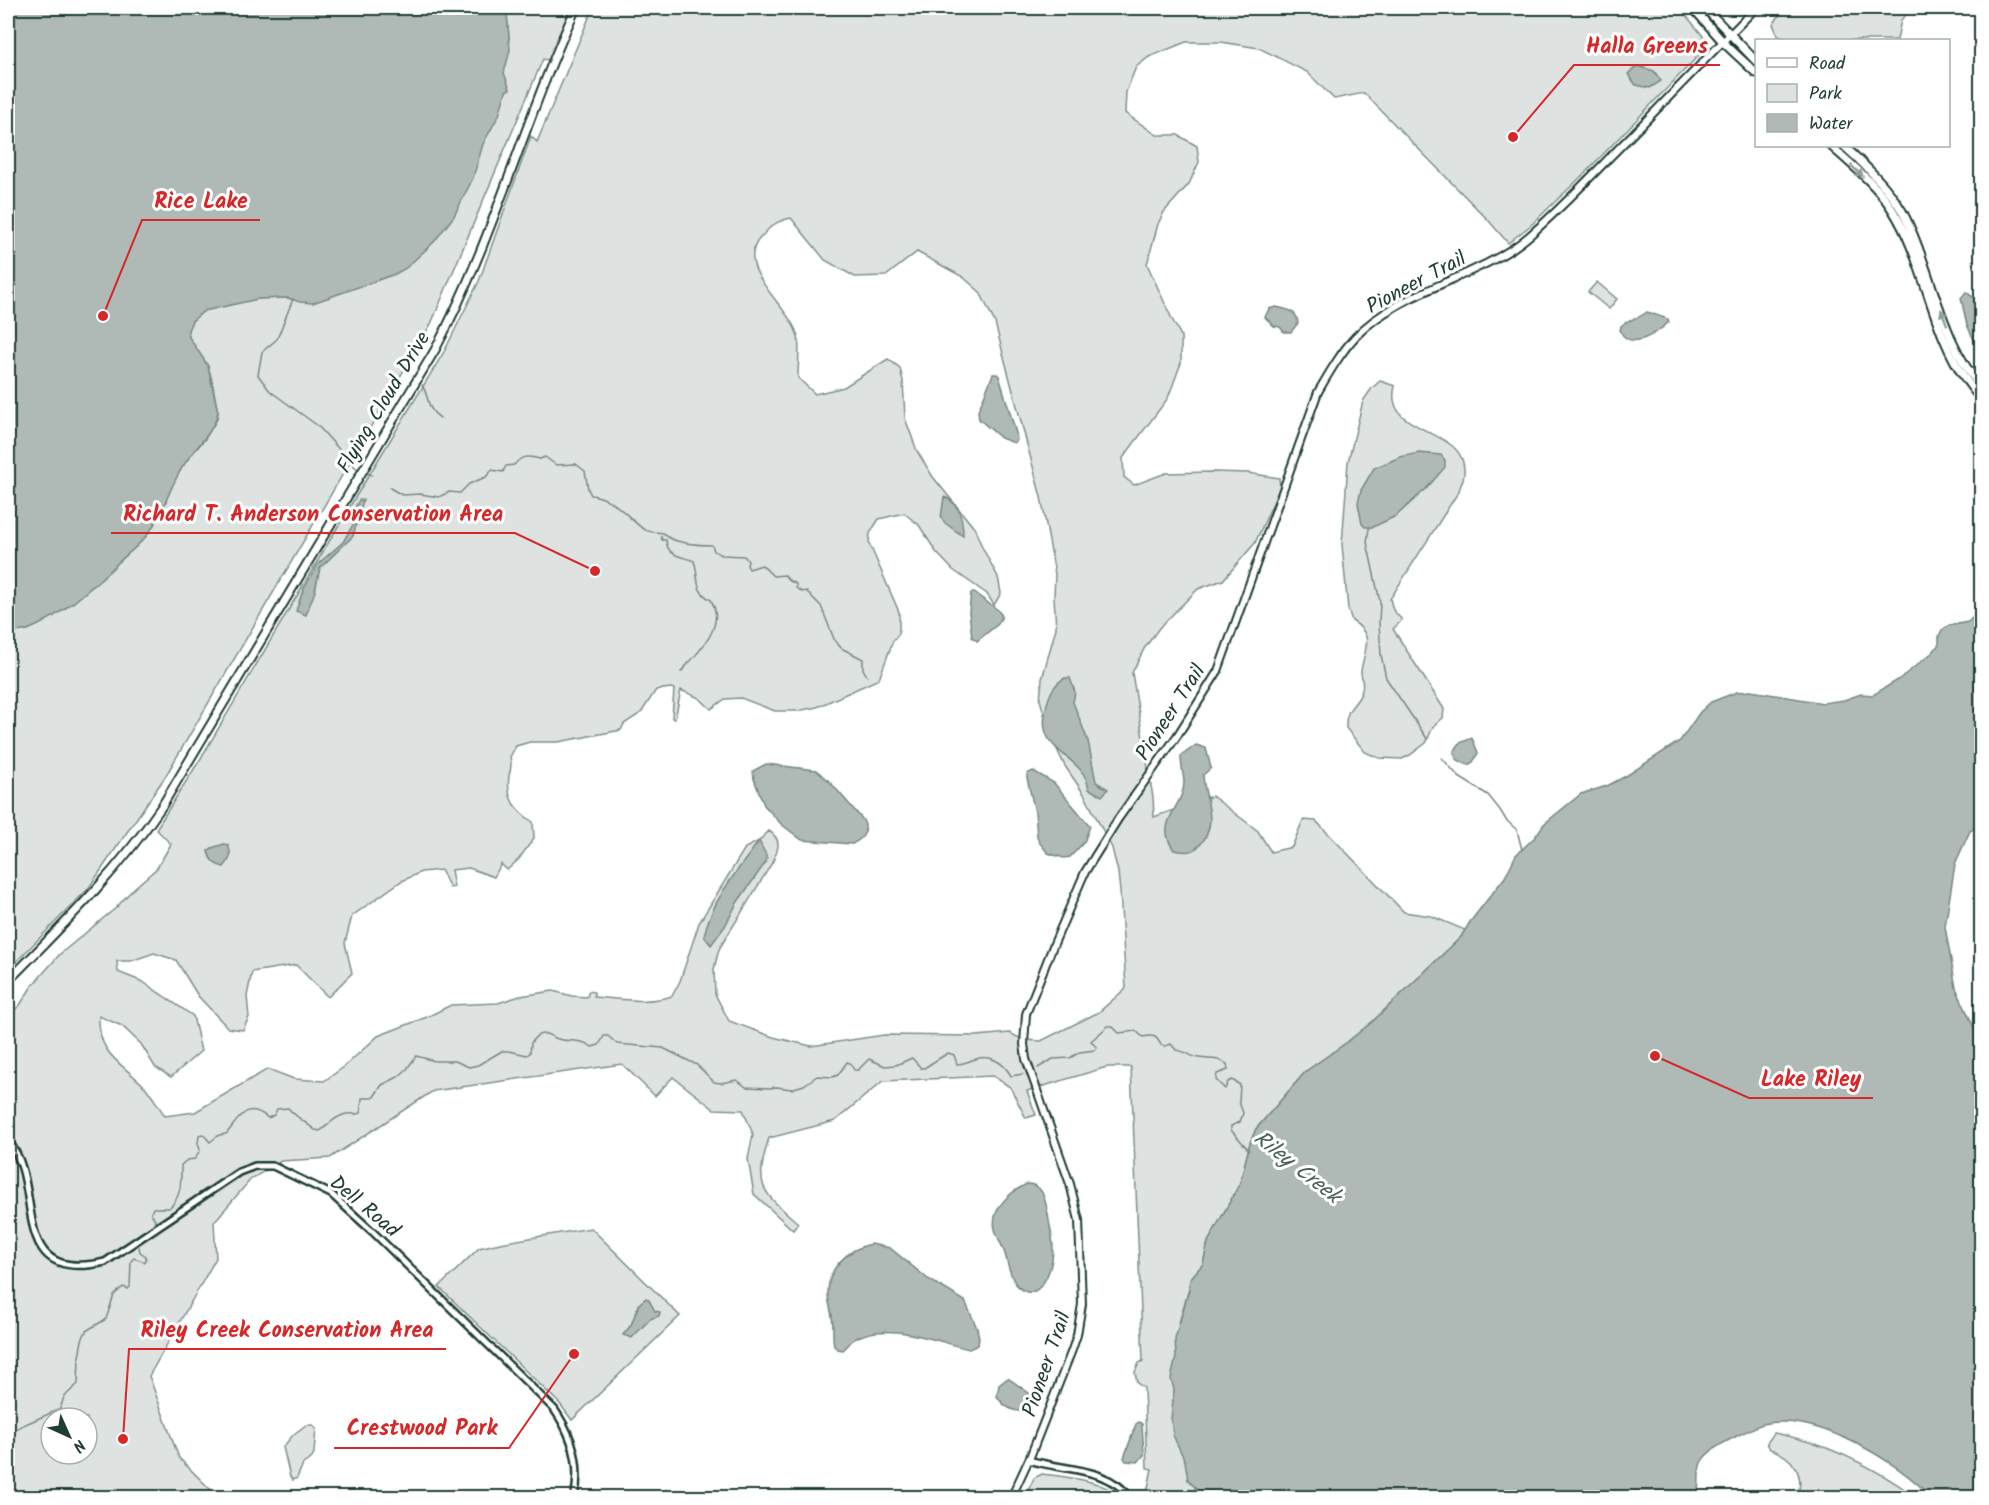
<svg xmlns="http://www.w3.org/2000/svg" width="1989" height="1505" font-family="Kalam,sans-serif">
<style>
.green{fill:#dee3e2;stroke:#7e908b;stroke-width:1.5;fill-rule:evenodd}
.water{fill:#afbab7;stroke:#758883;stroke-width:1.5}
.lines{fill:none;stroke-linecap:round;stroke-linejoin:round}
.stream{stroke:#758883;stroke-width:1.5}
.tertiary-casing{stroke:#1f3d34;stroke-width:10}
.secondary-casing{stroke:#1f3d34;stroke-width:10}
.primary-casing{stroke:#1f3d34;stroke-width:11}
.tertiary{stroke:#fff;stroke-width:5}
.secondary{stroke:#fff;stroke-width:6}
.primary{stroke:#fff;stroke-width:7}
.oneway{fill:#8f9e9a}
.labels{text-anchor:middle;stroke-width:6;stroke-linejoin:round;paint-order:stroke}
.street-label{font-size:21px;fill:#1f3d34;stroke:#fff}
.water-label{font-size:22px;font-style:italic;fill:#4a625b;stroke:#fff}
.leader{fill:none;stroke:#d62828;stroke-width:2}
.callout-dot{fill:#d62828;stroke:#fff;stroke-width:2}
.callout-label{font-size:22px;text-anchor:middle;font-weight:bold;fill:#d62828;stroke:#fff;stroke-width:6;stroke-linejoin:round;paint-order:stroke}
</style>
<rect width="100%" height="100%" fill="#fff"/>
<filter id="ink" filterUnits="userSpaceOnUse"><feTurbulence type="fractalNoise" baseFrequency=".0167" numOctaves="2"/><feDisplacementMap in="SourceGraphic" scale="12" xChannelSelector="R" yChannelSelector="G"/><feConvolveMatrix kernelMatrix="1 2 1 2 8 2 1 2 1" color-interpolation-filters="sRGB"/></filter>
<g filter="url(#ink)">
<g class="green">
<path d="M509,8H576L552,61L543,59L431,324L165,777L88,889L8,970V632L28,630L95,585L146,536L163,511L171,485L186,461L205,439L217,419L218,412C214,397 214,382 208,367C204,356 188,344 188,332C188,324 197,313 204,311C226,303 261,296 285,298C296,298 306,306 316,300L509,38L507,14Z"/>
<path d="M593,8H1680L1704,37L1706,44L1700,54L1583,175L1531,225L1508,243L1489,221L1364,93L1334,99L1307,72L1259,48L1221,42H1186L1149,57L1136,67L1126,92L1125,113L1157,135H1178L1197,146L1199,162L1189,184L1164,212L1158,224L1147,264L1172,319L1181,336V363L1168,398L1123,458L1124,477L1134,485L1166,473L1213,472L1248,473L1279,478L1280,487L1255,543L1223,580L1198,589L1159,628L1144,649L1132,673L1153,797L1154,817L1212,796L1258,831L1271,852L1292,847L1303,820L1316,821L1404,912L1431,916L1465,930L1461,937L1372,1022L1346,1043L1306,1071L1256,1129L1250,1143L1240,1183L1208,1242L1203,1264L1190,1279L1189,1289L1179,1323L1188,1480L1196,1488L1192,1492L1197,1497H1146L1152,1469L1147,1468L1144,1388L1137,1383L1135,1372L1139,1363L1143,1361L1131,1067H1107L1027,1091L1036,1115L1026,1118L1010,1087L993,1076L883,1081L835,1121L769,1138C754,1187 761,1191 798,1223L793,1230L754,1194L748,1159L753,1134L743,1110L714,1109L673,1077L655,1096L622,1064L433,1091L330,1158L281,1161L251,1179L214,1222L216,1258L149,1376L179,1458L218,1497H8V1016L20,1005L32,986L60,954L117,907L133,889L157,868L171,844L156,829L201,758L347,511L444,352L479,281L531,136L537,142ZM791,218L825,260L855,277L886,276L917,252L963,277L980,292L995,323L1041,497L1055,574L1054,597L1056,628L1042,679L1040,700L1051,737L1065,766L1084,794L1112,848L1118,872L1120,892L1126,988L1099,1012L1041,1041L1023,1040L1010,1033L976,1036L884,1035L811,1046L773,1037L729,1021L715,994L714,969L719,949L772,863C778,850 783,840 769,831L759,841L745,848L699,923L680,981L672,996C647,1004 620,999 594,997V992L589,991L587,997L572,996L553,991L520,996L498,1003L451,1005L427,1017L378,1036L344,1067L324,1081L294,1079L268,1069L195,1112L165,1116C159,1107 153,1097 146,1088C123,1063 97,1056 99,1016L122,1026L141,1044L155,1067L171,1077L201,1051L193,1016L143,982L118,972L117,961H131L154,953L176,960L198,996L228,1028L243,1030L249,1017L247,996L252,972L296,965L328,997L352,973L345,943L352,916L400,882L421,872L441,870L450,888L454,887L451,870L469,868L494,877L501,864L507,870L519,859L534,838L533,822C515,810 506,799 509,776C511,769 512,763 510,757L516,746L530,742H558L621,730L624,724L641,713L656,690L671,688L674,689L672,718L675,719L681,690L699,698L711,709L725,699L741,698L775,711H797L817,707L879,679L893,641L899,634V612L869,543L870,533L879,519L904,513L919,525L936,552L953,570L987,594L994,605L1001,593L998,577L982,547L975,529L933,477L917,451L905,418L903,381L900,368L888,359L844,387L815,394L798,378C798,365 800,349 798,337C791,306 731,268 761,237C771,226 776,221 791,218ZM51,1418H87V1454H51Z"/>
<path d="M1785,8H1912L1901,20L1897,40H1792L1778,36L1773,24Z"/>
<path d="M1597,282L1617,299L1609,309L1588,292Z"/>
<path d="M1380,381L1395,386C1382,437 1467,425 1464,473C1464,479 1460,486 1459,491L1390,599L1393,610L1402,620L1393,629L1444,709L1443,718L1433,727L1426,743L1410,755L1402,759L1379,758L1365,752L1346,728C1345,705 1358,706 1362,690C1364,684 1361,677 1361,671C1364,650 1376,635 1352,621L1348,609L1342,545L1348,462L1363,401L1372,388Z"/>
<path d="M591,1228L680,1316L572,1420L560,1404L439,1287L479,1248L500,1243Z"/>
<path d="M306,1425H313L316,1428L314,1453L312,1458L303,1464L297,1478L293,1480L290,1477L283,1447L294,1434Z"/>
<path d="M1774,1433C1826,1443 1873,1466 1916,1497H1797C1806,1474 1792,1456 1770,1449L1767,1443Z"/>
<path d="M1042,1474C1064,1477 1105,1480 1119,1497H1025L1034,1478Z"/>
</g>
<g class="water">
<path d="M8,8H509L507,14L510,50L504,73L510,89L506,91L499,115L483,144L473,178L454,216L434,242L406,268L395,274L313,303L300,302L288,298L258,299L204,311L192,321L188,330L189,337L208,366L218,412C214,432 197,445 186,462C170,483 166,509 150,531C143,542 131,551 121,560C94,585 65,614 30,629C23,632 15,632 8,632Z"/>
<path d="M1637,66L1654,71L1661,81L1650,88L1636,85L1628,74Z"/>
<path d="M1966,292C1986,303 1982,336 1981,355L1967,325L1961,298Z"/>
<path d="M1276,307C1286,309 1297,310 1298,323L1291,332H1284L1280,327L1274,326L1265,317L1269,309Z"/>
<path d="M1647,312L1668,319L1669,322C1657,333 1631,352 1620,331L1621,326C1629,318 1639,319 1647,312Z"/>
<path d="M993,374H997L999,376L1016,433L1017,440L1014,443L1001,438L979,419L978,411Z"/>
<path d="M1419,453L1441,455L1445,460V467L1427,488L1396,516L1373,527H1365L1362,524L1358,503L1361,490L1374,468L1400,457Z"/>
<path d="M944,497C960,502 963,522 963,536L945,523L941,518Z"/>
<path d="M359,500H363L353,536L320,568L315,591L306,615L296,611L303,590L318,564L343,542L354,523L352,513Z"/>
<path d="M973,592L998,610L1002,616L998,624L977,641L972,637L969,612L971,593Z"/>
<path d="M1981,611V824L1970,831L1955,864L1945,927L1956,988L1981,1043V1497H1931C1898,1461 1819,1415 1768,1423C1758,1424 1748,1431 1739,1435C1727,1441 1712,1448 1704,1458C1695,1468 1702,1485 1696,1497H1205L1188,1480L1185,1461L1173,1435L1171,1419L1174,1389L1171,1379L1176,1357L1175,1339L1189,1289L1190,1279L1203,1264L1208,1242L1240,1183L1250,1143L1256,1129L1306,1071L1346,1043L1372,1022L1461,937L1470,922L1505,877L1516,855L1535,837L1544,824L1581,794L1607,786L1626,776L1680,741L1700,712L1711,702L1737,692L1751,691L1823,703L1844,700L1861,694L1873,695L1898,680L1933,652L1939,644V636L1942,630L1948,626L1968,622L1976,614Z"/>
<path d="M1065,678H1070L1075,692L1073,702L1088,741L1096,782L1108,789L1102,796L1089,789C1083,751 1032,756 1047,704C1050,693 1054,684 1065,678Z"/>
<path d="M1472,738L1478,753L1473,762L1468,765L1456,759L1454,751L1460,743Z"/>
<path d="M1196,745L1206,748L1211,768L1203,775C1204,798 1218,820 1203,841C1194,853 1189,853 1174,850C1153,821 1185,807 1184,781C1183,773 1181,765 1181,756Z"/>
<path d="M766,764L816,770L830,782L863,820C869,831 863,839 852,844L802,840L781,824L764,805L754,779L753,771Z"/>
<path d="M1033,771L1054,783L1090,826L1084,842L1070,857L1064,858L1048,853L1039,842L1037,836L1035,812L1027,778V774Z"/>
<path d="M759,841L767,857L766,862L737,903L725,926L711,945L704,936C711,901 738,870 759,841Z"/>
<path d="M224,844L228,845C232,855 231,858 224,867C215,865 210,861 208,851L212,848Z"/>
<path d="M1027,1184C1044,1184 1045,1201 1048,1214C1050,1230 1055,1243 1052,1259C1050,1276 1035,1307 1016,1284C1010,1276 1008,1264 1005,1254C1003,1246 996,1235 995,1229C990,1209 1011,1191 1027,1184Z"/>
<path d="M871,1244L890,1248L928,1279L965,1301L977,1328L979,1338L978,1345L969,1349C938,1342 883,1319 853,1340C850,1342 847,1347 843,1350L838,1349L834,1346C832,1336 834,1327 832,1317C831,1309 828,1301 828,1294C827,1268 848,1249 871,1244Z"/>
<path d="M646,1298L649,1300L655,1311L660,1312L659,1316L650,1319L632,1338L623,1335L631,1325L639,1304Z"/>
<path d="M1008,1378L1033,1396L1034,1401L1025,1411C1014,1413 1003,1406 997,1396L999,1385Z"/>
<path d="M1139,1422L1142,1424L1144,1455L1138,1462L1126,1461L1124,1458L1136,1424Z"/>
</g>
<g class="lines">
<g class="stream">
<path d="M991,8L1009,13L1032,8"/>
<path d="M293,299L277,339L262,352L258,375L270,391L318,426L356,468L360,469"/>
<path d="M422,385C430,398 426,409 440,418"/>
<path d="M365,472L372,475"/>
<path d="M390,488L402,495L420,494L439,497L449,492L460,493L469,484L486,477L492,470L503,472L506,466L514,465C522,455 529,456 540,459L545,457L556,465L576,464L585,471L588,489L591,495C615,498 626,516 642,528C650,534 656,531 663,533C666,535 668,538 671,539C684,544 698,545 712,545L714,551L722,555L744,556L748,561L747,565L749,569L762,565L773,576L785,575L788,580L796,584V588L802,592L806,591L821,606L834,639L841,648L863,659V669L867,676"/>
<path d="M1369,528L1367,542L1380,602L1379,623L1381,655L1386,678L1428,740"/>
<path d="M661,536L662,540H666C667,557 682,556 694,561C700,578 693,590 711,600C727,627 697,653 681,672"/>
<path d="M1442,758L1459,777L1488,795L1500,810L1506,820L1517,830L1522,850"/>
<path d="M1038,1068L1053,1059L1070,1058L1080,1052L1095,1050L1097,1048L1091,1041L1108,1026H1112L1119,1033L1136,1031L1143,1037C1153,1035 1156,1035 1161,1045L1165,1046L1171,1044L1176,1050C1186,1051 1191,1057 1199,1058C1211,1060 1215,1057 1227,1064L1228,1070L1217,1074L1216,1080L1225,1089L1228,1082L1232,1080L1240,1085L1239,1102L1243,1113L1240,1122L1231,1126V1130L1249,1150"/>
<path d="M154,1223L155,1220L151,1213L153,1208H169C182,1197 181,1181 181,1165L187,1160L195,1159L200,1150L198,1143L199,1135L203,1134L210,1142L219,1135L226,1134C240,1118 246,1100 268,1118L274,1115L277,1109L288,1108C296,1117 305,1122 315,1130L320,1131C329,1125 335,1116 346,1114C351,1113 355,1115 361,1113L362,1098H373L382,1085L398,1077L407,1069L416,1056L435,1061H455L469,1067L478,1065L502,1051H509L527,1055L530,1053L531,1043C533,1039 537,1035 542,1034C547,1033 550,1036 555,1038C568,1043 580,1038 592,1047L599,1045L604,1036H608L617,1044L663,1048L697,1065L714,1082L721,1083L737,1080L746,1087L770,1088L777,1087L791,1089L804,1085L817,1076L833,1077L838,1075L847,1062L850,1063L854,1070H858L869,1059L885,1066L896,1065L912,1058L921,1068H924L948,1053L954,1055L957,1064C964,1064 969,1061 976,1059C991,1054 1004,1063 1011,1076L1023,1074"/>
<path d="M8,1434L21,1426L60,1409L64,1397L78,1384L79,1357L82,1340L86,1331L106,1319L114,1295L123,1287L128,1289L130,1287L131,1261L134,1258L145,1262L146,1259V1256L140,1252L139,1247"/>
</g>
<g class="tertiary-casing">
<g id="tertiary">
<path d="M8,1141C47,1185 4,1285 105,1262L239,1172L255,1166H273L331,1194L373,1232L554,1409C573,1436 582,1465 574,1498"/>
<path d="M1029,1460C1064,1471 1106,1466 1131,1498"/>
</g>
</g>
<g class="secondary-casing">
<path id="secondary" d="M1011,1498L1030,1457L1072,1350L1077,1335L1082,1304L1079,1220L1070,1184L1026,1059L1024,1044L1026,1014L1053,946L1085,872L1118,819L1177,736L1218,671L1318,392C1329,373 1341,352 1356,336C1401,289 1479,279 1529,236C1557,212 1584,184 1610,157C1659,108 1707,57 1756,8"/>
</g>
<g class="primary-casing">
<g id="primary">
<path d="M1693,8L1725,44L1756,73"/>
<path d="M1705,8L1756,61"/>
<path d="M1831,146C1852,165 1877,185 1892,209C1926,262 1930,330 1967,381C1972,388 1976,394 1982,399"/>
<path d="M1844,146C1865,165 1888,187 1902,211C1930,262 1942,347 1982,387"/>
<path d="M8,981C63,925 118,871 162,806L435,350C493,241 524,120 576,8"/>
</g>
</g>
<use href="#tertiary" class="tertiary"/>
<use href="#secondary" class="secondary"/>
<use href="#primary" class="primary"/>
</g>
<defs><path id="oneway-solid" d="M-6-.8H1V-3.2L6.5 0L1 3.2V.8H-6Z" transform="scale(1.5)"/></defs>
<g class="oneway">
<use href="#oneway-solid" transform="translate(1857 171) rotate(44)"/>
<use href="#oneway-solid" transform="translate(1944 317) rotate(-111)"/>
</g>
</g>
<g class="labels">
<g class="street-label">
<text transform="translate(1416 282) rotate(-28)" y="7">Pioneer Trail</text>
<text transform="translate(383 402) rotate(-59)" y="7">Flying Cloud Drive</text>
<text transform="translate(1170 712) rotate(-57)" y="7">Pioneer Trail</text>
<text transform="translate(365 1206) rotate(40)" y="7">Dell Road</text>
<text transform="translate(1046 1364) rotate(-71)" y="7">Pioneer Trail</text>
</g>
<g class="water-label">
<text transform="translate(1298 1166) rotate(38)" y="8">Riley Creek</text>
</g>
</g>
<path class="leader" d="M1513 137L1574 65H1720M103 316L142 220H260M595 571L515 533H111M1655 1056L1749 1098H1873M123 1439L129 1349H446M574 1354L509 1448H334"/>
<g class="callout-dot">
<circle cx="1513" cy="137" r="6"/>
<circle cx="103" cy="316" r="6"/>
<circle cx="595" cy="571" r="6"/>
<circle cx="1655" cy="1056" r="6"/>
<circle cx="123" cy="1439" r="6"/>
<circle cx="574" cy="1354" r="6"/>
</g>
<g class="callout-label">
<text x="1647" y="53">Halla Greens</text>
<text x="201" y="208">Rice Lake</text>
<text x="313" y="521">Richard T. Anderson Conservation Area</text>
<text x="1811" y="1086">Lake Riley</text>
<text x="287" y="1337">Riley Creek Conservation Area</text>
<text x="422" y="1435">Crestwood Park</text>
</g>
<rect width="1989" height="1505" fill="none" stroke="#fff" stroke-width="30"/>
<rect x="15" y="15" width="1959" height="1475" fill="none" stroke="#1f3d34" stroke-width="2" filter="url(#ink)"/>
<rect x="1755" y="39" width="195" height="108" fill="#ffffff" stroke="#a5b1ae" stroke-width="1.5"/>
<rect x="1767" y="58" width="30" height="9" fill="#ffffff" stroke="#a5b1ae" stroke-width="1.5"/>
<text x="1809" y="69" font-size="18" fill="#1f3d34">Road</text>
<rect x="1767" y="84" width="30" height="18" fill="#dee3e2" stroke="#a5b1ae" stroke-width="1.5"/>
<text x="1809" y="99" font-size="18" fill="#1f3d34">Park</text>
<rect x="1767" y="114" width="30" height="18" fill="#afbab7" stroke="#a5b1ae" stroke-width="1.5"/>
<text x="1809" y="129" font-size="18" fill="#1f3d34">Water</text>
<g transform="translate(69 1436) rotate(135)"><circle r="28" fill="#ffffff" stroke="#a5b1ae" stroke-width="1.5"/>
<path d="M0-4.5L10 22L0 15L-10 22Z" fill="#1f3d34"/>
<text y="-9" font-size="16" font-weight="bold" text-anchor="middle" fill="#1f3d34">N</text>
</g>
</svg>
